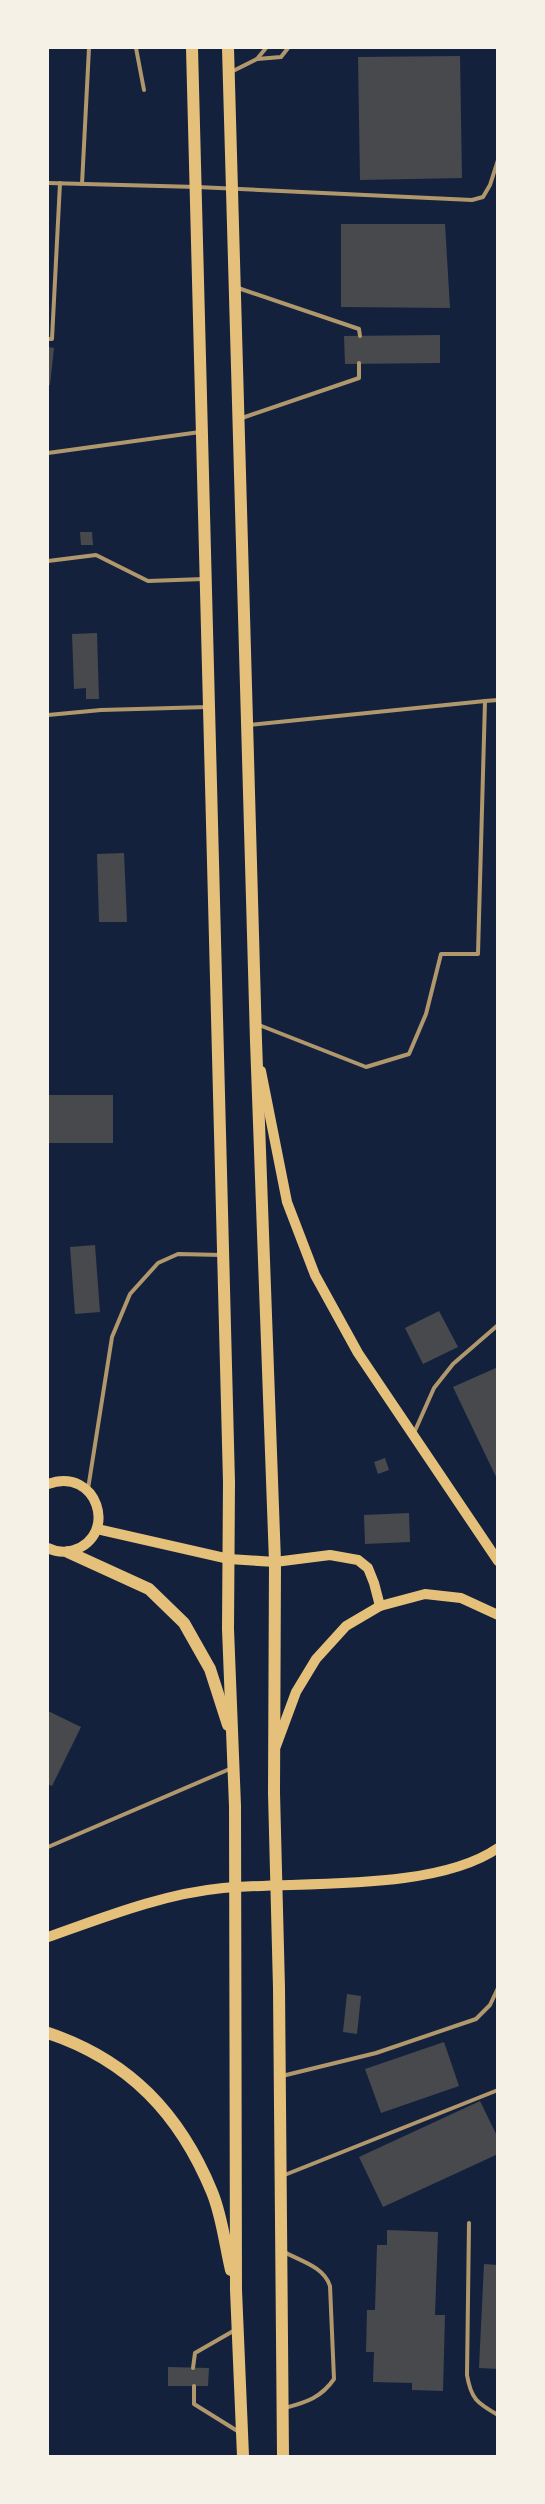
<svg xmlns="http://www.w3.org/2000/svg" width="545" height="2504" font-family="Rubik,sans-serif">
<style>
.building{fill:#48494c}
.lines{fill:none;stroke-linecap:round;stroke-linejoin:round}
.service{stroke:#b1986c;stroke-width:4}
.secondary{stroke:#e5c07b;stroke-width:10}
.primary{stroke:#e5c07b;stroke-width:12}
</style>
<rect width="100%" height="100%" fill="#14213d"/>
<g class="building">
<path d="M460,56L462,178L360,180L358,57Z"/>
<path d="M341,224H445L450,308L341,307Z"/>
<path d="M440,335V363L345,364L344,336Z"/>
<path d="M48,347L54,348L50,385H48Z"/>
<path d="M80,532H92L93,545H81Z"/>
<path d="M97,633L99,699H86V688L74,689L72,634Z"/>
<path d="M124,853L127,922H99L97,854Z"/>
<rect x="48" y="1095" width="65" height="48"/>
<path d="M95,1245L100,1312L75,1314L70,1247Z"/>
<path d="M439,1311L458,1347L423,1364L405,1328Z"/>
<path d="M498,1367V1481L453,1387Z"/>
<path d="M385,1458L389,1470L378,1474L374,1462Z"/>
<path d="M409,1513L410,1542L365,1544L364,1515Z"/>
<path d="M48,1711L81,1727L52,1786L48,1784Z"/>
<path d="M347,1994L361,1996L357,2034L343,2032Z"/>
<path d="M444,2042L459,2086L381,2113L365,2069Z"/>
<path d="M480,2101L498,2138V2154L383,2207L359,2157Z"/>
<path d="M387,2230L438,2232L435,2315H445L443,2391L412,2390V2383L373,2382L374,2352H366L367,2310H375L377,2245H387Z"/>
<path d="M484,2264L498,2265V2369L479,2368Z"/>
<path d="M168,2367L209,2368L208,2386H168Z"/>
</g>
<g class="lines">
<g class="service">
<path d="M136,48L144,90"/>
<path d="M257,59L281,57L288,48"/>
<path d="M231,72L257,59L266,48"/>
<path d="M48,183L197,187L472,200L483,197L490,185L498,160"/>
<path d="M82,184L89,48"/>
<path d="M238,288L359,329L360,336"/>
<path d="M48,339H52L60,183"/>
<path d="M242,418L359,378V363"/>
<path d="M48,453L200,432"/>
<path d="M48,561L96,555L148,581L204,579"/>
<path d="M485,701L498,700"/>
<path d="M48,715L101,710L208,707"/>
<path d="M249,725L485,701L478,954H441L426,1014L409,1054L366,1067L259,1025"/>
<path d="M414,1433L434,1388L453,1364L498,1325"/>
<path d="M88,1489L112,1337L130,1294L158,1263L178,1254L222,1255"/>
<path d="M48,1847L232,1768"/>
<path d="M282,2076L376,2053L476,2019L490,2005L498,1988"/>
<path d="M282,2176L498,2090"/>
<path d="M469,2223L467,2375C471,2399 477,2403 498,2415"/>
<path d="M284,2252C301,2261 324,2267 330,2286L334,2379C321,2398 306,2402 285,2408"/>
<path d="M193,2368L195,2353L235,2330"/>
<path d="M194,2386V2404L239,2432"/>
</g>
<g class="secondary">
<path d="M261,1071L287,1202L315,1275L358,1353L498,1561"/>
<path d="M48,1484C97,1466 119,1535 74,1550C65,1553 56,1552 48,1548"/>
<path d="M97,1529L229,1559L275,1562L330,1555L358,1560L368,1568L374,1583L380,1606"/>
<path d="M276,1746L296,1692L316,1659L346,1626L380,1606L425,1594L461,1598L498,1615"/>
<path d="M48,1937C105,1917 162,1894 223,1888C300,1881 434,1892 498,1848"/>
</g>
<g class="primary">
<path d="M192,48L229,1482L228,1629L235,1806L236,2290L243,2456"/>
<path d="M228,48L256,1041L275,1562L274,1793L279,1988L283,2456"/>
<path d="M68,1552L149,1589L184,1623L210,1669L228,1725"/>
<path d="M48,2033C129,2060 180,2114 212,2192C222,2216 225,2245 231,2270"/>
</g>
</g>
<rect width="545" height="2504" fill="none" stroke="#f6f1e7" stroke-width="98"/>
</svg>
